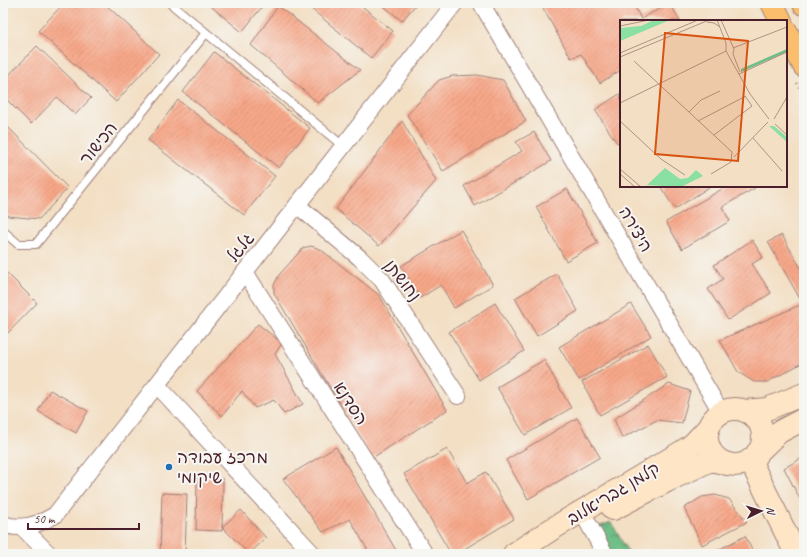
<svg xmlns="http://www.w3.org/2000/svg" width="807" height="557" font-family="Caveat,'Playpen Sans Hebrew',sans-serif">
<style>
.forest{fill:url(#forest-crowns);stroke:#5c6e5a}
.building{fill:url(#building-hatch)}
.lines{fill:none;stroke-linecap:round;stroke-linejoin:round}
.lane-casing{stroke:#9e7f78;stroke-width:10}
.street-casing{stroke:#9e7f78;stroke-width:18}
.secondary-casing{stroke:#9e7f78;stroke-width:24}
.primary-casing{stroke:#9e7f78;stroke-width:24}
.path{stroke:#9e7f78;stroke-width:2.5;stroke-dasharray:1 3;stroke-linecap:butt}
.lane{stroke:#fff;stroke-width:8}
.street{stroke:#fff;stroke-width:16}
.secondary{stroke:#fde5c5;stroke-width:22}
.primary{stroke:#fabe6d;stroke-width:22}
.poi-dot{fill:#1f6fb2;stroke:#f6f6f2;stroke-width:1.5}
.labels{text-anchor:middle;stroke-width:4;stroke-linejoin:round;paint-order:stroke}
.street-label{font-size:17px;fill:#4a1f2b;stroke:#f6f6f2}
.poi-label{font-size:17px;fill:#4a1f2b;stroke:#f6f6f2;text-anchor:start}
.inset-road{fill:none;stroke:#af9287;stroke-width:1}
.view{fill:#d8530f;fill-opacity:0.15;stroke:#d8530f;stroke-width:2}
.inset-edge{fill:none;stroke:#4a1f2b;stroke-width:2}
</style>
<defs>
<pattern id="forest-crowns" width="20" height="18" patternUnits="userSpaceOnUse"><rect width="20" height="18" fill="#6fbe88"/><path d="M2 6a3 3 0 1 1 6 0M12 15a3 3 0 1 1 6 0" fill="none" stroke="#5d9a6f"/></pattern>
<pattern id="building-hatch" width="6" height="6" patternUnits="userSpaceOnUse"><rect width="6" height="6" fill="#f7a789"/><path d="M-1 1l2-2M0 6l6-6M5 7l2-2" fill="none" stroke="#d58f76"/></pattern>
</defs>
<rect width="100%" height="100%" fill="#f6f6f2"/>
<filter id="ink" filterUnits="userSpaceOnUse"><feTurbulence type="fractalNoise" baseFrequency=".025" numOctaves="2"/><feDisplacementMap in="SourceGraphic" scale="8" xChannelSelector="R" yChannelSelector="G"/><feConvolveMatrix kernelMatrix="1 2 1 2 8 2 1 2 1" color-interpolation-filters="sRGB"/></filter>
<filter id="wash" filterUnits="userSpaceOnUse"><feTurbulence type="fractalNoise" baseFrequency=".012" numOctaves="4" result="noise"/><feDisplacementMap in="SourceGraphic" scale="16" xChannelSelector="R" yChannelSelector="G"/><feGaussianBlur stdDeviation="0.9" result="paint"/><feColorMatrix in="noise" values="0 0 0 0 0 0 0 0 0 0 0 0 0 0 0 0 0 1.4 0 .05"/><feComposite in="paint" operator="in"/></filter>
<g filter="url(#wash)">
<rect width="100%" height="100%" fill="#f3dfc4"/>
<path class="forest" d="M611,522L629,554H605L592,529Z"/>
<g id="blocks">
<g class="building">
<path d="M64,3H104L159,54L116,102L38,31Z"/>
<path d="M207,3H265L242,32Z"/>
<path d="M304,3H358L393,31L371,58Z"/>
<path d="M380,3H417L402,21Z"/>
<path d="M540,3H633L641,19L670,3L680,21H621V70L600,83L581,54L571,58Z"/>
<path d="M278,6L360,70L318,103L251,45Z"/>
<path d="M37,46L91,98L75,115L57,97L31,124L3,96V81Z"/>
<path d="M214,52L310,128L279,168L183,92Z"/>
<path d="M477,75L503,80L526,121L443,171L407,115L439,80L452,76Z"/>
<path d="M621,93V140L617,143L595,110Z"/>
<path d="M178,100L275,176L244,215L148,140Z"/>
<path d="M402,121L436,181L379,246L336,209Z"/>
<path d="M3,122L68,188L39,219L8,216L3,210Z"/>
<path d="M534,132L551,161L475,206L464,186L522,151L516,142Z"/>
<path d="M660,186H711L675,209Z"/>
<path d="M727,186H754L755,188L722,207L730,221L682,249L666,222Z"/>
<path d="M567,189L598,243L566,261L536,207Z"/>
<path d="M461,230L493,285L454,308L441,285L420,298L401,266Z"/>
<path d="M782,235L804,274V306L768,242Z"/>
<path d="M752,240L763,257L752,264L771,293L728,320L708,289L723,279L714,265Z"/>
<path d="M311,246L320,249L379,295L447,410L372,458L274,293V285L279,275L303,248Z"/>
<path d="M3,269L37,303L5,336L3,334Z"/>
<path d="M557,274L578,311L537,336L515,298Z"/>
<path d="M495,303L524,351L479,380L449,332Z"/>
<path d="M631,304L651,336L579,380L559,347Z"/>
<path d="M800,305L804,312V362L767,382H754L738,372L720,340Z"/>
<path d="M258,324L282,343L275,354L303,404L284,414L274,400L255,408L242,391L222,416L197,391Z"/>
<path d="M648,344L667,377L600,415L582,382Z"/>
<path d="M544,360L571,408L525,435L497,387Z"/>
<path d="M669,384L690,391L682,423L657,420L622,438L614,419Z"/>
<path d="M50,390L88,411L76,433L38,411Z"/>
<path d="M577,418L600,457L528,499L506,460Z"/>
<path d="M336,447L397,552L394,554H370L350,519L323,532L283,479Z"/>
<path d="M447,449L467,483L486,472L514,519L456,554H451L404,474Z"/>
<path d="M804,457V507L784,468Z"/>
<path d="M197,478L223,479L222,531L196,530Z"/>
<path d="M162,493L187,494L185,554H160Z"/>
<path d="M715,495L729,499L747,522L702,545L684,508L702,497Z"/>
<path d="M241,510L266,538L249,554L222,527Z"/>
<path d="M745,536L754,554H710Z"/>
</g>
</g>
</g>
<g filter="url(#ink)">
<use href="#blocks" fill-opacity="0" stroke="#9e7f78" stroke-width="1"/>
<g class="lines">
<g class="lane-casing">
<g id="lane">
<path d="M170,3L343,146"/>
<path d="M3,231L18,244H36L206,33"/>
</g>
</g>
<g class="street-casing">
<g id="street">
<path d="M481,3L721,412"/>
<path d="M297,205L360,258L382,280L458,396"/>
<path d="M245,272L425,554"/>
<path d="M157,385L313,554"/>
<path d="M582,512L605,554"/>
<path d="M3,524C21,531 40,524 55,515L455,3"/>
<path d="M22,527L49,554"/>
</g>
</g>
<g class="secondary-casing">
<g id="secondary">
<circle cx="735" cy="437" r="28"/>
<path d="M745,411L767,409L804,394"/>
<path d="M757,453L779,432L804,419"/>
<path d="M750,460L796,554"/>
<path d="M613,509L667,481L711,460L728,464"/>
<path d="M514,554L552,529L683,451L692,445L709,427"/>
</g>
</g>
<g class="primary-casing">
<g id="primary">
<path d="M772,3L781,21"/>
<path d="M804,3V4"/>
<path d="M786,31L804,66"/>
</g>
</g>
<path class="path" d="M797,83L804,96"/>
<use href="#lane" class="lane"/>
<use href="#street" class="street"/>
<use href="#secondary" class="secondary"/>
<use href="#primary" class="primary"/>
</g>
</g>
<circle class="poi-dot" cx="169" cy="467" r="4"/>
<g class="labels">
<g class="street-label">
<text transform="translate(98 143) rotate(-51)" y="6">הכישור</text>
<text transform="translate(636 229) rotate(60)" y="6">היצירה</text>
<text transform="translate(240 247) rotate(-52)" y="6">גלגל</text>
<text transform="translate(403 280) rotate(52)" y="6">נחושתן</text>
<text transform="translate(351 403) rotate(57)" y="6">הסדנא</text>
<text transform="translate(613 493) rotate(-31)" y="6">קלמן גבריאלוב</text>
</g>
<g class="poi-label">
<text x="177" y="463">מרכז עבודה<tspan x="177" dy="20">שיקומי</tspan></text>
</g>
</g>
<g transform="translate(620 20)">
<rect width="167" height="167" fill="#f3dfc4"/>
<path d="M34,0H50L0,21V8L21,6ZM149,106H154L167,117V122ZM45,148L60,159L68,158L76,150L83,156L61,167L27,165Z" fill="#8adfa2"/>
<path d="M167,29V32L121,52V49Z" fill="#6fbe88"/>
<path class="inset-road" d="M97,0L106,23V31L130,74L149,99M101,0L114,29L113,34L120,52M87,2L94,3L100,7M0,6L29,0M113,28L167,7M0,33L78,0M0,37L89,0M14,41L112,132L111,142L91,154M119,54L167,32M0,83L106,31M69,92L81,80L100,71M154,99L167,77M0,101L41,139L65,155M78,101L126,76M155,104L167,115M94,115L132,86L125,76M133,118L162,151M114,137L148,102M0,149L21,167M0,154L15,167"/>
<path class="view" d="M45,13L128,21L118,141L35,134Z"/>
<rect width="167" height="167" class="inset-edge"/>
</g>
<rect width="807" height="557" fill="none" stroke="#f6f6f2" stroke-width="16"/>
<g transform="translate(761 511) rotate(85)" stroke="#f6f6f2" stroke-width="3" paint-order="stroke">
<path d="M0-3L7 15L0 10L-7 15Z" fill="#4a1f2b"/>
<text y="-6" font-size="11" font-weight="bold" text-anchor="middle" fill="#4a1f2b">N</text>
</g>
<path d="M28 523v6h111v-6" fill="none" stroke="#4a1f2b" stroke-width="2"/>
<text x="34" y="523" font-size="12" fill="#4a1f2b" stroke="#f6f6f2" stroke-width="3" paint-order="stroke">50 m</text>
</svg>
